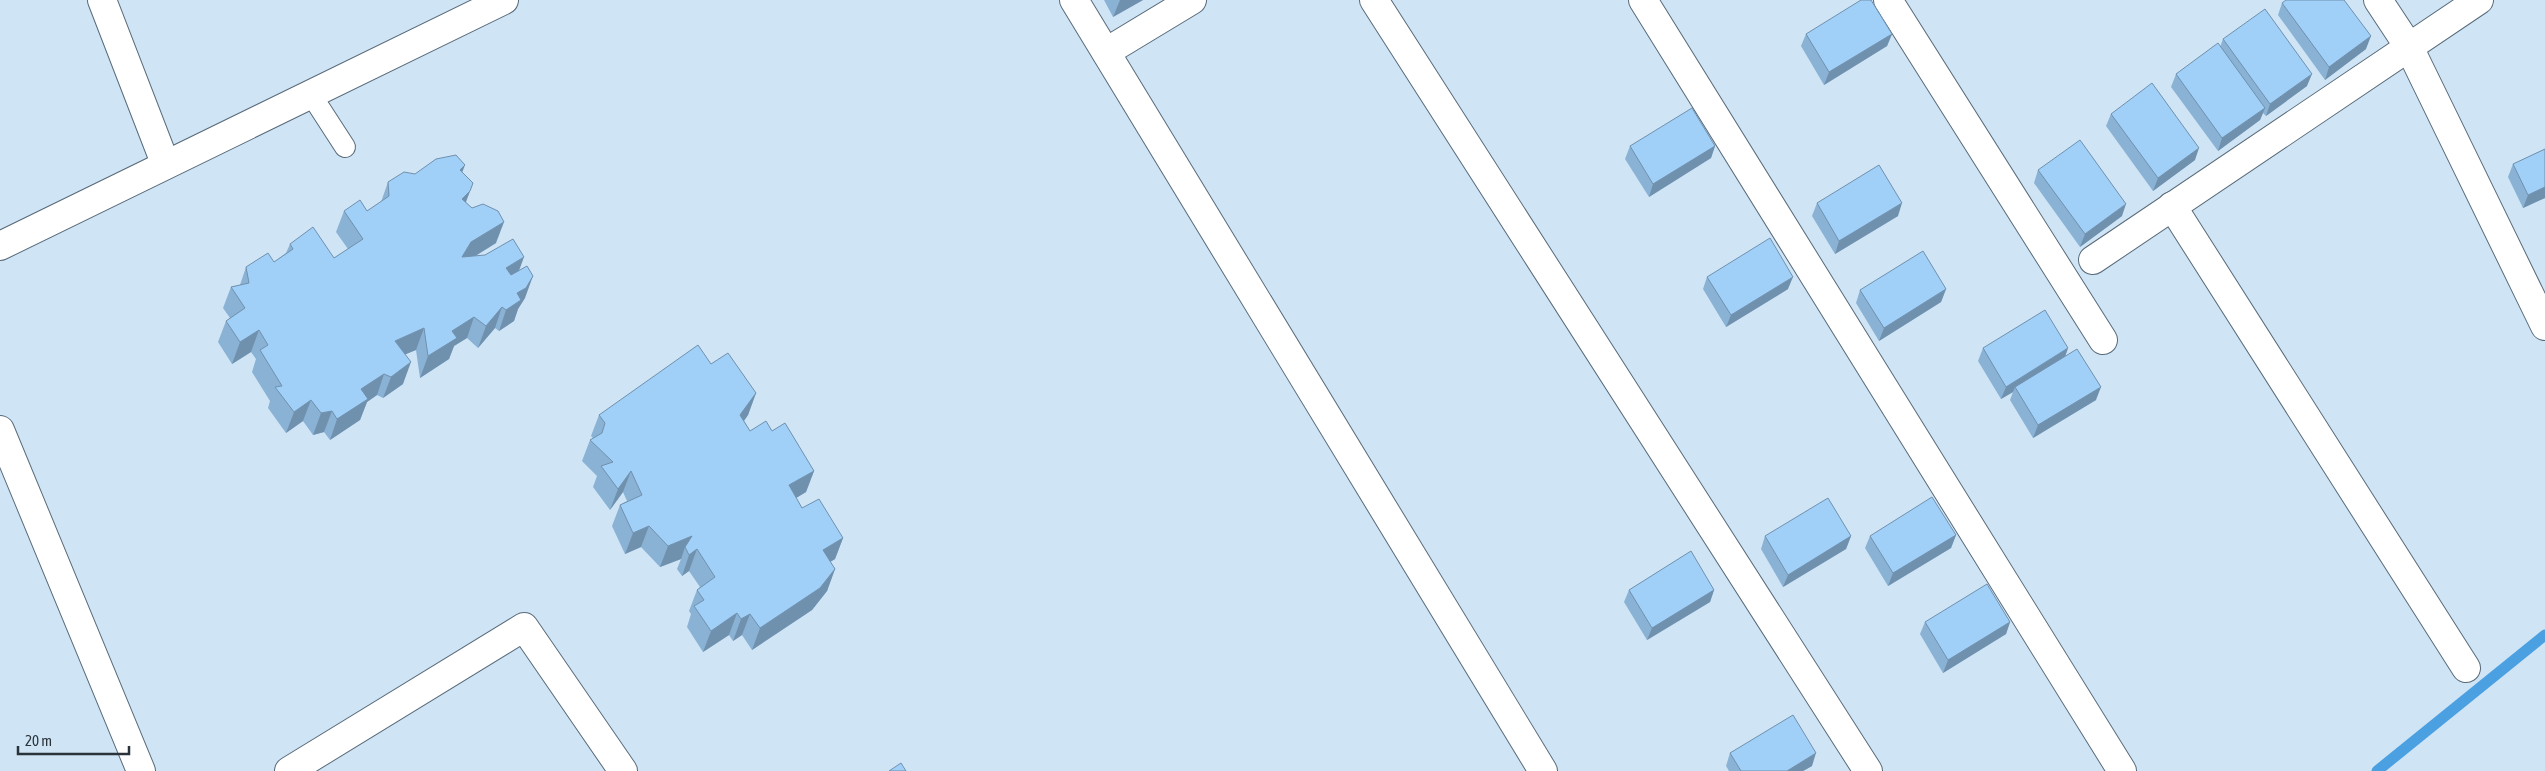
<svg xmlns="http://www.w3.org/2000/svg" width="2545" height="771" font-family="'Asap Condensed',sans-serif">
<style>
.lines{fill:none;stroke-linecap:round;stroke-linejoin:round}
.stream{stroke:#4ba0e2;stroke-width:11}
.service-casing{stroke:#596b7a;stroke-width:22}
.minor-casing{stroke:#596b7a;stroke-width:30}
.tertiary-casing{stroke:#596b7a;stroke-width:30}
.service{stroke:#fff;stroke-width:20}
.minor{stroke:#fff;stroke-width:28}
.tertiary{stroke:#fff;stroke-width:28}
.wall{fill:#8ab2d5}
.shaded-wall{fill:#7091ae}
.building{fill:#a0cff8;stroke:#7091ae}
</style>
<rect width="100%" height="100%" fill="#cfe4f5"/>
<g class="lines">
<path class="stream" d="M2377,771L2545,635"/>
<g class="service-casing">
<path id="service" d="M310,93L345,147"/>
</g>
<g class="minor-casing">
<g id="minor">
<path d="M102,0L165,163"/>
<path d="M1074,0L1543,771"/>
<path d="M1374,0L1868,771"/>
<path d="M1643,0L2122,771"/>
<path d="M1888,0L2103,340"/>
<path d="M2378,0L2409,47L2545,326"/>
<path d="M1106,52L1192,0"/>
<path d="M2172,206L2466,668"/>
<path d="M2093,260L2479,0"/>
<path d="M0,430L141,771"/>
<path d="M289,771L524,627L623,771"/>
</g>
</g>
<g class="tertiary-casing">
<path id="tertiary" d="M0,246L504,0"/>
</g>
<use href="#service" class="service"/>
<use href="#minor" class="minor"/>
<use href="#tertiary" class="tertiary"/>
</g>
<g class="wall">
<path d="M1104,0H1143L1113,17Z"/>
<path d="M2282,3L2366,49L2325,80L2278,15Z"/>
<path d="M1806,34H1892L1887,46L1824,85L1801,46Z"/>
<path d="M2223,39L2307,86L2266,116L2263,113L2260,120L2218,151L2171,87L2176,74L2220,47Z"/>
<path d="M2111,114L2195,160L2153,191L2106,126Z"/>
<path d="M1630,146H1715L1711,158L1649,197L1625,159Z"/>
<path d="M2545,149V198L2523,208L2508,177L2513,164Z"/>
<path d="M2038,170L2122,216L2080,247L2034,183Z"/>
<path d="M462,173L473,183L466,202L496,243L475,256L519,270L525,298L518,309L514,321L499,331L495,328L478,348L467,338L454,346L449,359L420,378L416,350L405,354L403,384L383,398L377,395L367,402L360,420L330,440L324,432L313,435L303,421L286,433L268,408L270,401L252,372L256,359L251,352L232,364L218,342L226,321L230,318L223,308L231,287L240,285L246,267L274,262L286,253L290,244L334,258L348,249L336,232L344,211H367L381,202L388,182L415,174Z"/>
<path d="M1817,203L1898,216L1835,254L1812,216Z"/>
<path d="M1707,277L1788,289L1726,327L1703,289Z"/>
<path d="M1946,289L1941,302L1879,341L1856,303L1860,290Z"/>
<path d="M1983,348H2068L2065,356L2096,400L2033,438L2010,400L2013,392L2001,399L1978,361Z"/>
<path d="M711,364L756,393L748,415L744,421L750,431H772L814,471L806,492L796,498L802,508L843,538L835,559L830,562L835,569L827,591L812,610L752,650L742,635L733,641L729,635L703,652L687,627L691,614L689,611L697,590L700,587L689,571L682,576L677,569L681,559L660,567L641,547L625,554L612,526L620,505L627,501L623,492L610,510L593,487L597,476L582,461L590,440L593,438L591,436L599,415Z"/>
<path d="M1956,535L1951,548L1888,586L1865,548L1870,536Z"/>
<path d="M1765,536H1851L1846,549L1783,587L1761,549Z"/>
<path d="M1629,590H1714L1710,602L1647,640L1624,602Z"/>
<path d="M1925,622H2010L2006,634L1943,673L1920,634Z"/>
<path d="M1730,753L1812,766L1803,771H1729L1726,766Z"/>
</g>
<g class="shaded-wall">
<path d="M1120,0H1143L1113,17Z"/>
<path d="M1892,34L1887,46L1824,85L1829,72Z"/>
<path d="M2371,36L2366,49L2325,80L2329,67Z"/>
<path d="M2312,74L2307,86L2266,116L2270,104Z"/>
<path d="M2265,108L2260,120L2218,151L2222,138Z"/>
<path d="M1715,146L1711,158L1649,197L1653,184Z"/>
<path d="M2199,148L2195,160L2153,191L2158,178Z"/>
<path d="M465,165L457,186L460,170Z"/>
<path d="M2545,187V198L2523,208L2528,195Z"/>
<path d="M470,191L462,212V199Z"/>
<path d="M1902,203L1898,216L1835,254L1839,241Z"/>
<path d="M2126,204L2122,216L2080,247L2085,234Z"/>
<path d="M504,222L496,243L464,263L462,257L471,242Z"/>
<path d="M524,257L516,279L498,289L506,268Z"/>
<path d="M533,276L525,298L518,309L514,321L499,331L506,310L517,293Z"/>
<path d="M1793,277L1788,289L1726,327L1731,315Z"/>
<path d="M1946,289L1941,302L1879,341L1884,328Z"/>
<path d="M502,307L495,328L478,348L486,326Z"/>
<path d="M474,317L467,338L454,346L449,359L420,378L428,356L452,331Z"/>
<path d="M424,328L416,350L387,362L395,341Z"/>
<path d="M259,330L251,352L232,364L240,342Z"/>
<path d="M2068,348L2064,360L2015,387L2013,392L2001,399L2006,387Z"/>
<path d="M411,362L403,384L383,398L391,377Z"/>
<path d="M384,374L377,395L367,402L360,420L330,440L337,419L361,389Z"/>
<path d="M2101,387L2096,400L2033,438L2038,425Z"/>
<path d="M756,393L748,415L733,436L740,415Z"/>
<path d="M311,400L303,421L286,433L294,412Z"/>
<path d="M332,411L324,432L313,435L321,413Z"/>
<path d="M631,471L623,492L610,510L618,489Z"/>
<path d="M814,471L806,492L781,507L789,485Z"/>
<path d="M649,526L641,547L625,554L633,533Z"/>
<path d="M1956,535L1951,548L1888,586L1893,573Z"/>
<path d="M692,536L685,547L681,559L660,567L668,546Z"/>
<path d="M1851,536L1846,549L1783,587L1788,575Z"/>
<path d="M843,538L835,559L815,571L823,550Z"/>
<path d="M697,549L689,571L682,576L689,555Z"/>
<path d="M835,569L827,591L812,610L752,650L760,628Z"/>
<path d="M1714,590L1710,602L1647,640L1652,628Z"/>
<path d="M737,613L729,635L703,652L711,631Z"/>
<path d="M750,614L742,635L733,641L741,619Z"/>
<path d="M2010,622L2006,634L1943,673L1948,660Z"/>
<path d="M1816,753L1812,766L1803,771H1787Z"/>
</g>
<g class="building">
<path d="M1861,0H1871L1892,34L1829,72L1806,34Z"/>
<path d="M2286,0H2344L2371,36L2329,67L2282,3Z"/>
<path d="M2265,9L2312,74L2270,104L2223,39Z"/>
<path d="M2218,43L2265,108L2222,138L2176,74Z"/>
<path d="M2152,83L2199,148L2158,178L2111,114Z"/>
<path d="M1692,108L1715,146L1653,184L1630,146Z"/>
<path d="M2080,140L2126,204L2085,234L2038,170Z"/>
<path d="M2545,149V187L2528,195L2513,164Z"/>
<path d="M456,155L465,165L460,170L473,183L470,191L462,199L472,208L483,204L498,211L504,222L471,242L462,257L485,255L513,239L524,257L506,268L511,275L527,266L533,276L526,288L517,293L521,300L506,310L502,307L486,326L474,317L452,331L457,338L428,356L424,328L395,341L411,362L391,377L384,374L361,389L368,399L337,419L332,411L321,413L311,400L294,412L275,387L282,386L260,350L268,345L259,330L240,342L226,321L245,308L231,287L249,283L246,267L268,253L274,262L293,249L290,244L313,227L334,258L363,239L344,211L360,200L367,211L389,196L388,182L404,172L415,174L436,159Z"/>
<path d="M1879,165L1902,203L1839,241L1817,203Z"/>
<path d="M1770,238L1793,277L1731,315L1707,277Z"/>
<path d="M1923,251L1946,289L1884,328L1860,290Z"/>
<path d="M2045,310L2068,348L2006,387L1983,348Z"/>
<path d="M698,345L711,364L728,353L756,393L740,415L750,431L766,421L772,431L785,423L814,471L789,485L802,508L819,499L843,538L823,550L835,569L820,588L760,628L750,614L741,619L737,613L711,631L694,606L704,600L697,590L715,577L697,549L689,555L685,547L692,536L668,546L649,526L633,533L620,505L642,495L631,471L618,489L601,466L613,462L590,440L602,433L605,423L599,415Z"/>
<path d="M2077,349L2101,387L2038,425L2015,387Z"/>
<path d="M1932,497L1956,535L1893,573L1870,536Z"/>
<path d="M1828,498L1851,536L1788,575L1765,536Z"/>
<path d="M1691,551L1714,590L1652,628L1629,590Z"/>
<path d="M1987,584L2010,622L1948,660L1925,622Z"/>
<path d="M1793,715L1816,753L1787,771H1741L1730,753Z"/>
<path d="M901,763L906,771H889Z"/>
</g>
<path d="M18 746v8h111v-8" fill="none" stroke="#2b333a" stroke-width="2.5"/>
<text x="25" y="746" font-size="15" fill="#2b333a" stroke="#cfe4f5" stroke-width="4" paint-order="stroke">20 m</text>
</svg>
